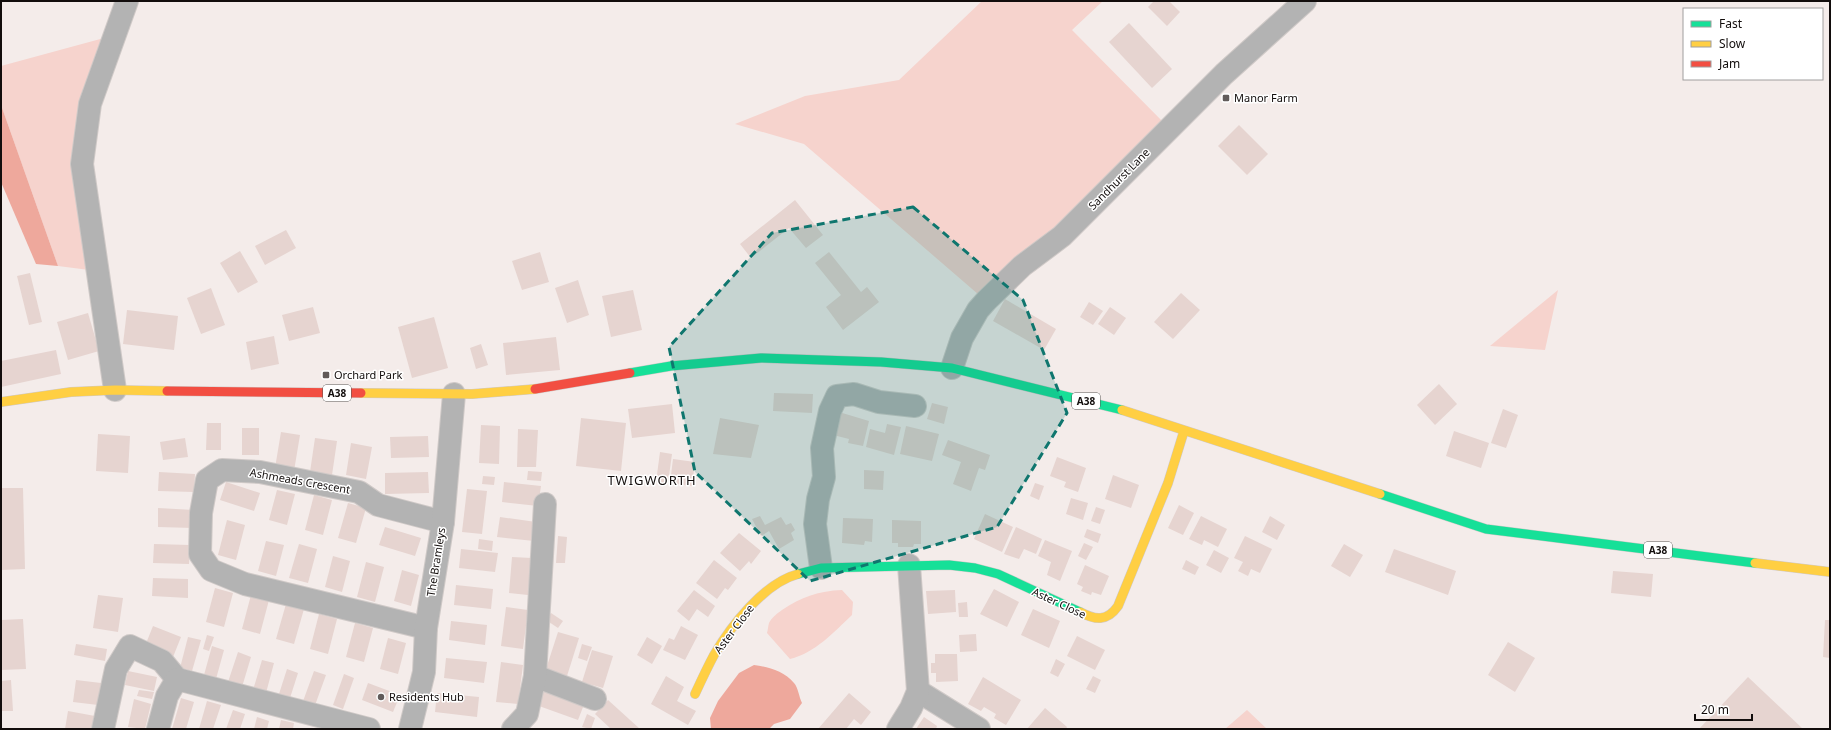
<svg xmlns="http://www.w3.org/2000/svg" width="1831" height="730" font-family="'Noto Sans',sans-serif">
<style>
.green{fill:#f6d3cd}
.water{fill:#eea89c}
.building{fill:#e6d4d0}
.lines{fill:none;stroke-linecap:round;stroke-linejoin:round}
.street-casing{stroke:#cfc9c7;stroke-width:24}
.fast-casing{stroke:#cfc9c7;stroke-width:10}
.slow-casing{stroke:#cfc9c7;stroke-width:10}
.jam-casing{stroke:#cfc9c7;stroke-width:10}
.street{stroke:#b3b3b3;stroke-width:22}
.fast{stroke:#16e098;stroke-width:9}
.slow{stroke:#ffcf43;stroke-width:9}
.jam{stroke:#f24e42;stroke-width:9}
.marked{fill:#0f766e;fill-opacity:0.2;stroke:#0f766e;stroke-width:3;stroke-dasharray:8 5;stroke-linejoin:round}
.poi-dot{fill:#615b5a;stroke:#fff;stroke-width:1.5}
.labels{text-anchor:middle;stroke-width:3;stroke-linejoin:round;paint-order:stroke}
.shield{fill:#fff;stroke:#595655;stroke-width:1}
.shield-label{font-size:10px;font-weight:bold;fill:#120d0c}
.poi-label{font-size:11px;fill:#120d0c;stroke:#fff;text-anchor:start}
.street-label{font-size:11px;fill:#120d0c;stroke:#fff}
.quarter-label{font-size:13px;letter-spacing:1px;fill:#120d0c;stroke:#fff}
</style>
<rect width="100%" height="100%" fill="#f4ecea"/>
<g class="green">
<path d="M982,1H1103L1072,30L1169,128L986,301L804,144L735,124L805,96L899,80Z"/>
<path d="M115,35L90,104L97,271L58,266L1,105V66Z"/>
<path d="M1558,290L1545,350L1490,346Z"/>
<path d="M842,590L853,602L852,615C834,632 815,653 790,659L767,633C768,630 768,626 769,623C771,618 778,613 782,610C801,597 819,591 842,590Z"/>
<path d="M1247,710L1267,729H1225Z"/>
</g>
<g class="water">
<path d="M1,105L58,266L36,264L1,182Z"/>
<path d="M754,665C768,667 784,671 794,683C798,687 799,697 802,703L790,719L774,724L769,729H711L710,718L718,701L739,673Z"/>
</g>
<g class="building">
<path d="M1154,1H1169L1180,12L1167,26L1148,7Z"/>
<path d="M1129,23L1172,69L1152,88L1109,42Z"/>
<path d="M1239,125L1268,154L1247,175L1218,146Z"/>
<path d="M795,200L823,235L806,248L789,228L751,258L740,244Z"/>
<path d="M286,230L296,248L265,265L255,246Z"/>
<path d="M240,251L258,282L238,293L220,263Z"/>
<path d="M540,252L549,282L522,290L512,261Z"/>
<path d="M829,252L861,292L867,287L879,302L843,330L826,307L841,295L815,263Z"/>
<path d="M30,273L42,322L29,325L17,276Z"/>
<path d="M578,280L589,315L567,323L555,288Z"/>
<path d="M211,288L225,325L201,334L187,298Z"/>
<path d="M633,290L642,330L611,337L602,296Z"/>
<path d="M1181,293L1200,310L1173,339L1154,322Z"/>
<path d="M1005,299L1056,329L1044,350L993,321Z"/>
<path d="M1089,302L1103,311L1093,325L1080,317Z"/>
<path d="M313,307L320,333L289,341L282,315Z"/>
<path d="M1110,307L1126,318L1114,335L1098,324Z"/>
<path d="M127,310L178,316L174,350L123,344Z"/>
<path d="M88,313L99,351L68,360L57,322Z"/>
<path d="M434,317L448,368L412,378L398,327Z"/>
<path d="M274,336L279,364L251,370L246,342Z"/>
<path d="M556,337L560,370L506,375L503,343Z"/>
<path d="M481,344L488,365L476,369L470,348Z"/>
<path d="M56,350L61,374L1,387V361Z"/>
<path d="M1439,384L1457,404L1435,425L1417,405Z"/>
<path d="M774,393L813,394L812,413L773,411Z"/>
<path d="M932,403L948,407L944,424L927,419Z"/>
<path d="M672,404L675,433L632,438L628,409Z"/>
<path d="M1503,409L1518,415L1506,448L1491,443Z"/>
<path d="M839,412L869,421L863,446L848,443L849,439L833,435Z"/>
<path d="M581,418L626,423L621,471L576,466Z"/>
<path d="M720,418L759,425L751,458L713,454Z"/>
<path d="M207,423H221V450H206Z"/>
<path d="M887,424L901,427L894,455L866,447L870,429L885,433Z"/>
<path d="M481,425L500,426L499,464L479,463Z"/>
<path d="M906,426L939,434L932,461L900,454Z"/>
<rect x="242" y="428" width="17" height="27"/>
<path d="M518,429L538,430L536,467H517Z"/>
<path d="M1454,431L1489,443L1481,468L1446,456Z"/>
<path d="M281,432L300,435L294,471L275,468Z"/>
<path d="M98,434L130,436L128,473L96,471Z"/>
<path d="M428,436L429,457L391,458L390,437Z"/>
<path d="M185,438L188,457L163,460L160,442Z"/>
<path d="M315,438L337,441L332,475L310,472Z"/>
<path d="M948,440L990,455L985,470L979,468L971,491L953,484L961,462L942,455Z"/>
<path d="M351,443L372,447L366,479L346,475Z"/>
<path d="M660,452L672,454L668,483L656,482Z"/>
<path d="M1057,457L1086,468L1078,492L1064,487L1066,482L1050,476Z"/>
<path d="M673,459L695,462L692,486L670,483Z"/>
<path d="M864,470L884,471L883,490L864,489Z"/>
<path d="M528,471L542,472L541,481L527,480Z"/>
<path d="M159,472L195,474L194,492L158,491Z"/>
<path d="M428,472L429,493L385,494V473Z"/>
<path d="M1113,475L1139,485L1131,508L1105,499Z"/>
<path d="M483,476L495,477L494,485L482,484Z"/>
<path d="M226,482L260,493L254,511L220,500Z"/>
<path d="M504,482L541,486L538,506L502,502Z"/>
<path d="M1035,483L1044,486L1039,500L1030,496Z"/>
<path d="M1,488H23L25,569L1,570Z"/>
<path d="M467,489L487,491L482,534L462,532Z"/>
<path d="M277,490L295,494L287,525L269,520Z"/>
<path d="M314,495L332,500L323,535L305,530Z"/>
<path d="M1071,498L1088,503L1083,520L1066,514Z"/>
<path d="M348,503L366,508L356,543L338,538Z"/>
<path d="M1179,505L1194,513L1183,535L1168,528Z"/>
<path d="M1096,507L1105,510L1100,524L1091,521Z"/>
<path d="M158,508L194,510L193,528L158,527Z"/>
<path d="M985,514L1013,527L1002,552L974,539Z"/>
<path d="M760,516L765,525L781,517L786,525L791,523L795,530L791,533L794,540L779,549L769,531L761,536L752,519Z"/>
<path d="M1201,516L1227,529L1218,547L1204,540L1202,545L1189,539Z"/>
<path d="M1270,516L1285,525L1277,540L1262,532Z"/>
<path d="M500,517L536,522L534,541L497,537Z"/>
<path d="M843,518L873,519L872,542L865,541L864,545L842,543Z"/>
<path d="M227,520L245,525L236,560L218,555Z"/>
<path d="M892,520L921,521V544H914L913,547H898V543H892Z"/>
<path d="M385,527L421,538L415,556L379,545Z"/>
<path d="M1016,527L1042,539L1036,554L1024,549L1019,559L1004,554Z"/>
<path d="M1087,529L1101,534L1098,543L1084,537Z"/>
<path d="M739,533L761,551L751,564L749,561L740,571L720,553Z"/>
<path d="M558,536L567,537L565,563H556Z"/>
<path d="M1245,536L1272,549L1260,573L1251,569L1248,576L1238,571L1243,562L1234,558Z"/>
<path d="M479,539L493,541L492,551L478,549Z"/>
<path d="M1045,540L1072,551L1060,581L1047,575L1051,562L1038,556Z"/>
<path d="M266,541L284,545L276,576L258,571Z"/>
<path d="M1084,543L1093,547L1086,560L1078,556Z"/>
<path d="M154,544L190,545L189,564L153,563Z"/>
<path d="M299,544L317,549L308,583L289,578Z"/>
<path d="M1344,544L1363,555L1350,577L1331,566Z"/>
<path d="M461,549L498,553L495,572L459,568Z"/>
<path d="M1394,549L1456,571L1448,595L1385,572Z"/>
<path d="M1214,550L1229,558L1221,573L1206,565Z"/>
<path d="M333,556L350,561L342,592L325,587Z"/>
<path d="M512,557L532,558L528,595L509,593Z"/>
<path d="M714,560L737,578L728,590L725,588L717,599L696,583Z"/>
<path d="M1186,560L1199,567L1195,575L1182,569Z"/>
<path d="M366,562L384,567L375,602L357,597Z"/>
<path d="M1085,565L1109,576L1101,595L1092,592L1091,595L1081,591L1083,587L1077,584Z"/>
<path d="M402,570L419,575L411,606L394,601Z"/>
<path d="M1613,571L1653,574L1651,597L1611,593Z"/>
<path d="M153,578L188,579V598L152,596Z"/>
<path d="M456,585L493,589L491,609L454,605Z"/>
<path d="M215,588L233,593L224,627L206,622Z"/>
<path d="M994,589L1019,602L1007,627L980,614Z"/>
<path d="M694,590L715,606L708,617L697,609L689,621L677,611Z"/>
<path d="M955,590L956,612L928,614L926,591Z"/>
<path d="M98,595L123,598L118,632L93,628Z"/>
<path d="M251,595L269,600L260,634L242,629Z"/>
<path d="M967,602L968,617H959L958,603Z"/>
<path d="M286,604L304,609L294,644L276,639Z"/>
<path d="M506,607L528,610L523,649L501,646Z"/>
<path d="M1033,609L1060,621L1049,648L1021,635Z"/>
<path d="M551,613L563,621L558,628L546,620Z"/>
<path d="M319,614L337,619L328,654L310,649Z"/>
<path d="M23,619L26,669L1,670V620Z"/>
<path d="M1825,620H1830V658L1823,657Z"/>
<path d="M451,621L487,625L485,645L449,640Z"/>
<path d="M355,623L373,628L364,662L346,657Z"/>
<path d="M153,626L181,637L173,657L145,646Z"/>
<path d="M681,626L698,635L685,660L663,650L669,638L674,640Z"/>
<path d="M558,632L579,638L567,676L546,669Z"/>
<path d="M976,634L977,651L960,652L959,635Z"/>
<path d="M207,635L214,637L209,651L203,649Z"/>
<path d="M1077,636L1105,650L1095,670L1067,656Z"/>
<path d="M188,637L201,640L192,671L180,668Z"/>
<path d="M647,637L662,646L652,664L637,655Z"/>
<path d="M388,638L406,643L398,674L380,669Z"/>
<path d="M1508,642L1535,658L1515,692L1488,675Z"/>
<path d="M76,644L107,649L105,661L74,655Z"/>
<path d="M582,644L592,647L587,661L578,658Z"/>
<path d="M212,646L224,650L216,679L204,675Z"/>
<path d="M592,650L613,656L603,688L582,682Z"/>
<path d="M238,652L251,657L242,687L228,682Z"/>
<path d="M935,654H957L958,681L936,682V673H931V663H935Z"/>
<path d="M446,658L487,662L484,683L444,678Z"/>
<path d="M1056,659L1065,664L1058,677L1050,673Z"/>
<path d="M262,660L274,663L266,693L253,690Z"/>
<path d="M501,662L523,665L518,704L496,702Z"/>
<path d="M287,669L298,673L290,698L279,694Z"/>
<path d="M128,671L157,677L154,691L125,685Z"/>
<path d="M314,671L326,675L314,708L302,704Z"/>
<path d="M344,674L354,678L343,709L333,705Z"/>
<path d="M666,676L684,687L677,701L696,711L688,725L651,704Z"/>
<path d="M1093,676L1101,680L1095,693L1086,689Z"/>
<path d="M983,677L1021,700L1006,725L994,718L996,714L984,707L981,711L968,704Z"/>
<path d="M1748,677L1803,729H1699Z"/>
<path d="M11,680L13,711H1V681Z"/>
<path d="M76,680L101,683L98,705L73,702Z"/>
<path d="M368,683L400,695L393,712L362,700Z"/>
<path d="M545,688L585,702L578,720L539,706Z"/>
<path d="M139,690L154,692L152,699L137,696Z"/>
<path d="M437,693L479,697L477,717L435,712Z"/>
<path d="M849,693L871,712L861,725L854,719L846,729H818Z"/>
<path d="M181,698L194,702L186,729H172Z"/>
<path d="M134,699L151,704L145,729L128,727Z"/>
<path d="M608,700L640,729H611L595,714Z"/>
<path d="M207,701L221,705L213,729H199Z"/>
<path d="M1045,708L1067,727L1066,729H1027Z"/>
<path d="M233,710L245,714L240,729H226Z"/>
<path d="M68,711L95,716L93,729H65Z"/>
<path d="M587,714L595,718L591,729L582,727Z"/>
<path d="M257,717L269,721L267,729H254Z"/>
<path d="M924,717L937,726L936,729H916Z"/>
<path d="M281,720L294,723L293,729H279Z"/>
</g>
<g class="lines">
<g class="street-casing">
<g id="street">
<path d="M952,368L962,338L978,310L986,301L1022,266L1062,236L1224,74L1305,1"/>
<path d="M115,390L82,164L90,104L127,1"/>
<path d="M821,568L815,524L818,499L824,477L822,448L830,411L837,396L854,394L879,402L915,406"/>
<path d="M426,628L245,584L211,570L200,554L201,513L207,480L222,470L260,472L359,492L378,505L443,522"/>
<path d="M535,676L595,699"/>
<path d="M918,691L979,729"/>
<path d="M103,729L116,669L130,646L162,661L177,679"/>
<path d="M158,729L167,696L177,679L369,729"/>
<path d="M410,729L424,672L426,628L443,522L454,394"/>
<path d="M513,729L527,714L535,676L545,504"/>
<path d="M898,729L911,708L918,691L909,565"/>
</g>
</g>
<g class="fast-casing">
<g id="fast">
<path d="M630,373L671,366L761,358L881,362L952,368L1122,410"/>
<path d="M1380,494L1486,529L1755,563"/>
<path d="M798,574L821,568L949,565L975,568L998,574L1080,612"/>
</g>
</g>
<g class="slow-casing">
<g id="slow">
<path d="M361,393L472,394L535,389"/>
<path d="M1,402L71,392L115,390L167,391"/>
<path d="M1122,410L1380,494"/>
<path d="M1755,563L1830,572"/>
<path d="M1080,612C1095,620 1107,622 1118,606L1168,483L1184,431"/>
<path d="M695,694C701,681 707,668 714,655C731,626 764,583 798,574"/>
</g>
</g>
<g class="jam-casing">
<g id="jam">
<path d="M535,389L630,373"/>
<path d="M167,391L361,393"/>
</g>
</g>
<use href="#street" class="street"/>
<use href="#fast" class="fast"/>
<use href="#slow" class="slow"/>
<use href="#jam" class="jam"/>
</g>
<path class="marked" d="M913,207L1023,300L1067,413L997,527L810,581L695,472L669,347L772,233Z"/>
<g class="poi-dot">
<rect x="1222" y="94" width="8" height="8" rx="2"/>
<rect x="322" y="371" width="8" height="8" rx="2"/>
<circle cx="381" cy="697" r="4"/>
</g>
<g class="labels">
<g class="shield">
<rect x="323" y="385" width="28" height="16" rx="3"/>
<rect x="1072" y="393" width="28" height="16" rx="3"/>
<rect x="1644" y="542" width="28" height="16" rx="3"/>
</g>
<g class="shield-label">
<text x="337" y="397">A38</text>
<text x="1086" y="405">A38</text>
<text x="1658" y="554">A38</text>
</g>
<g class="poi-label">
<text x="1234" y="102">Manor Farm</text>
<text x="334" y="379">Orchard Park</text>
<text x="389" y="701">Residents Hub</text>
</g>
<g class="street-label">
<text transform="translate(1119 179) rotate(-45)" y="4">Sandhurst Lane</text>
<text transform="translate(300 481) rotate(10)" y="4">Ashmeads Crescent</text>
<text transform="translate(436 562) rotate(-81)" y="4">The Bramleys</text>
<text transform="translate(1059 603) rotate(25)" y="4">Aster Close</text>
<text transform="translate(734 629) rotate(-53)" y="4">Aster Close</text>
</g>
<g class="quarter-label">
<text x="652" y="485">TWIGWORTH</text>
</g>
</g>
<rect width="1831" height="730" fill="none" stroke="#120d0c" stroke-width="4"/>
<rect x="1683" y="8" width="140" height="72" fill="#ffffff" stroke="#a09e9e"/>
<rect x="1691" y="21" width="20" height="6" fill="#16e098" stroke="#a09e9e"/>
<text x="1719" y="28" font-size="12" fill="#120d0c">Fast</text>
<rect x="1691" y="41" width="20" height="6" fill="#ffcf43" stroke="#a09e9e"/>
<text x="1719" y="48" font-size="12" fill="#120d0c">Slow</text>
<rect x="1691" y="61" width="20" height="6" fill="#f24e42" stroke="#a09e9e"/>
<text x="1719" y="68" font-size="12" fill="#120d0c">Jam</text>
<path d="M1695 714v6h57v-6" fill="none" stroke="#120d0c" stroke-width="2"/>
<text x="1701" y="714" font-size="12" fill="#120d0c" stroke="#ffffff" stroke-width="3" paint-order="stroke">20 m</text>
</svg>
